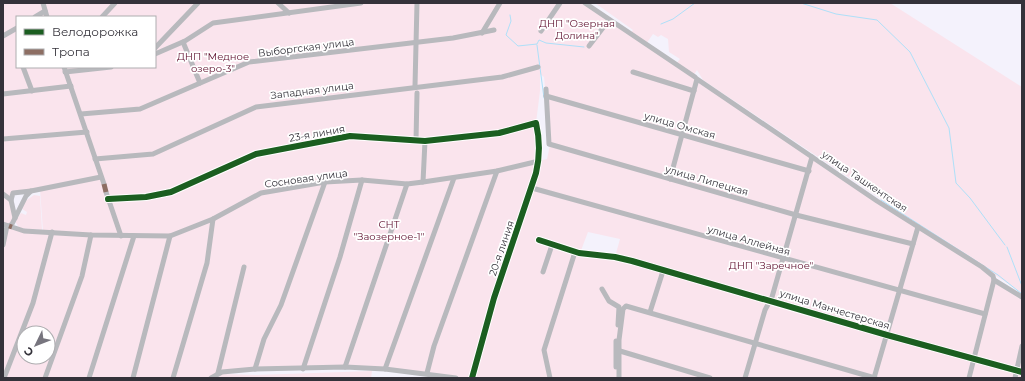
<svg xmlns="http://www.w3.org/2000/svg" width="1025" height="381" font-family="Montserrat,sans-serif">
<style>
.green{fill:#fae4ed;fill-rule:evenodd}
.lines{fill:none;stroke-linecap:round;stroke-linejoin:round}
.stream{stroke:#aee0f9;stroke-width:1}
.minor{stroke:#b8b9bd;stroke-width:5}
.quiet{stroke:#8d6e63;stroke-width:5;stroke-dasharray:10 5;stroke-linecap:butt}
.cycleway-casing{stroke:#fff;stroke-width:8}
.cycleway{stroke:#1b5e20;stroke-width:6}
.labels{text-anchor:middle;stroke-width:3.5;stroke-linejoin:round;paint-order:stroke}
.park-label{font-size:10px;fill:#5f0f2e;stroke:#fff}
.street-label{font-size:10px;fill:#34323a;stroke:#fff}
</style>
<rect width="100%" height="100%" fill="#f4f2fc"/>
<g class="green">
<path d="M3,3H585L630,34L633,30L595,3H890L1022,87V293L703,80L697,70L693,76L993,276L1022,297V378H456L345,367L222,372L211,378H3ZM17,17H155V67H17ZM653,34L658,37L661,35L668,39L669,52L680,59L676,64L646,44ZM540,74L544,77L550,145L547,159L539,161L536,123L540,91ZM40,189L43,231L9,226L14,216L11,197L19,192ZM588,232L620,239L615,257L580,253ZM24,333H48V357H24Z"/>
<path d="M34,195L40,196L42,230L19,228L15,221L21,213L26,215L27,212L22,209L24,202Z"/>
<path d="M372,371L371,378H216L222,374L256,375Z"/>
</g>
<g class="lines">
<g class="stream">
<path d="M801,3L836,14L877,20L910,52L949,128L956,183L970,198L1005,245"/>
<path d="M510,15L511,21L506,35L518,46L537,44L539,40L546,43L584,47"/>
<path d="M661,24L673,19L695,3"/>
<path d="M537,45L544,98"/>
<path d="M881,200L998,275L1022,294"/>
<path d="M1007,247L1022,286"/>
</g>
<g class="minor">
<path d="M43,3L47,17"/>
<path d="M278,3L289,13"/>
<path d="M585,3L695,77"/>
<path d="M35,17L45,11"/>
<path d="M102,17L115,3"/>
<path d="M541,31L560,3"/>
<path d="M482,33L500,3"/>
<path d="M3,36L17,28"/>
<path d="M183,42L200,83"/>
<path d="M589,46L609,20"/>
<path d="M155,48L198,3"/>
<path d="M155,54L185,41L213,23L361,3"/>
<path d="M23,67L32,91"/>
<path d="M64,67L104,184"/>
<path d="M65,72L111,67"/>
<path d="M633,72L694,91"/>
<path d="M415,86L417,3"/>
<path d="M546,89L549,144L796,215L913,244"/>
<path d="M3,94L71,86"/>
<path d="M546,96L809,171"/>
<path d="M81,114L140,109L249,62L453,38L494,30"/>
<path d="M3,139L87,132"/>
<path d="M416,141L417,93"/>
<path d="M95,159L153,154L256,107L502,77L538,67"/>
<path d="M670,179L697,79L877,201L982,267L993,276L994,280L1022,297"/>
<path d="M423,182L425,141"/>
<path d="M532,188L985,314"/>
<path d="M106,192L121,236"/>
<path d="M3,194L11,200"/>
<path d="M108,199L146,197L171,192L256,154L350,136L425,141L499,133L536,123C540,140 540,156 536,173L494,298L472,378"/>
<path d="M15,218L11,200L13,193L31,191"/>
<path d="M3,224L9,226L12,224L26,196L31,191L101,177"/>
<path d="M12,227L24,231L91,235L170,236L213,219L261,193L325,182L362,180L407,184L423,182L497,171L539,161"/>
<path d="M539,240L579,253L615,257L632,261L887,335L1022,372"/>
<path d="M3,245L7,226"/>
<path d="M543,272L552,245"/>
<path d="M602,289L609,301L619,307L618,325"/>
<path d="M650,312L663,271"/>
<path d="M620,351L710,378"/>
<path d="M345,367L407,184"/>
<path d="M616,367V341"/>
<path d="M255,369L264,339L281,305L325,182"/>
<path d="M303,369L340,257L362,180"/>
<path d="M385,369L454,178"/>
<path d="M218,373L244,267"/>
<path d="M427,373L434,346L497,171"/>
<path d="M4,378L33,303L52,232"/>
<path d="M45,378L82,276L91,235"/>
<path d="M89,378L134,236"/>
<path d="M133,378L170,236"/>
<path d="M173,378L207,263L213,219"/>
<path d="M211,378L222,372L255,369L345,367L385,369L456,378"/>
<path d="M550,378L544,350L575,252"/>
<path d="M619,378V340L623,309L626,306L875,378"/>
<path d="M745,378L765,310L772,297L812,157"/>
<path d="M874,378L918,227"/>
<path d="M969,378L994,280"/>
<path d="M1015,378L1022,346"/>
</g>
<g class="quiet">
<path d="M104,184L106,192"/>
<path d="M9,226L12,227"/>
</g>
<g class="cycleway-casing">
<g id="cycleway">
<path d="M108,199L146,197L171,192L256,154L350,136L425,141L499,133L536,123C540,140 540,156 536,173L494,298L472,378"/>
<path d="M539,240L579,253L615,257L632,261L887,335L1022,372"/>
</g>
</g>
<use href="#cycleway" class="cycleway"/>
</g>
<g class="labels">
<g class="park-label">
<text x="577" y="27">ДНП "Озерная<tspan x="577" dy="12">Долина"</tspan></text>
<text x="213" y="60">ДНП "Медное<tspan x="213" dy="12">озеро-3"</tspan></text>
<text x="389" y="228">СНТ<tspan x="389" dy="12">"Заозерное-1"</tspan></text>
<text x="771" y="269">ДНП "Заречное"</text>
</g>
<g class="street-label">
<text transform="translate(306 47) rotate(-7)" y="4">Выборгская улица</text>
<text transform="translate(312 90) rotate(-7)" y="4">Западная улица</text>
<text transform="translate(680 125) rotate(16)" y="4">улица Омская</text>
<text transform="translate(317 133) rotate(-10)" y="4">23-я линия</text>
<text transform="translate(306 178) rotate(-8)" y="4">Сосновая улица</text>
<text transform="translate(707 180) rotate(16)" y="4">улица Липецкая</text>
<text transform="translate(865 181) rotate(34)" y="4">улица Ташкентская</text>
<text transform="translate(749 240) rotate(16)" y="4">улица Аллейная</text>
<text transform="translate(501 248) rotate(-71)" y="4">20-я линия</text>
<text transform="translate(835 309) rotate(17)" y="4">улица Манчестерская</text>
</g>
</g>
<rect width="1025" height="381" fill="none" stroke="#34323a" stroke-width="8"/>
<rect x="16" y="16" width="140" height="52" fill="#ffffff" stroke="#aeadb0"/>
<rect x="24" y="29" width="20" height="6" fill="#1b5e20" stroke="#aeadb0"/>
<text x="52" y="36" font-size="12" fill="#34323a">Велодорожка</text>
<rect x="24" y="49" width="20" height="6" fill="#8d6e63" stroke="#aeadb0"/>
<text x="52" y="56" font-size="12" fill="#34323a">Тропа</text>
<g transform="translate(36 345) rotate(227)"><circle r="19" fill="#ffffff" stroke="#aeadb0"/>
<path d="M0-3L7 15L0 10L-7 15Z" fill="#77757e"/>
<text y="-6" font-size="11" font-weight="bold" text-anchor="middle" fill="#34323a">С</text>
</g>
</svg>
